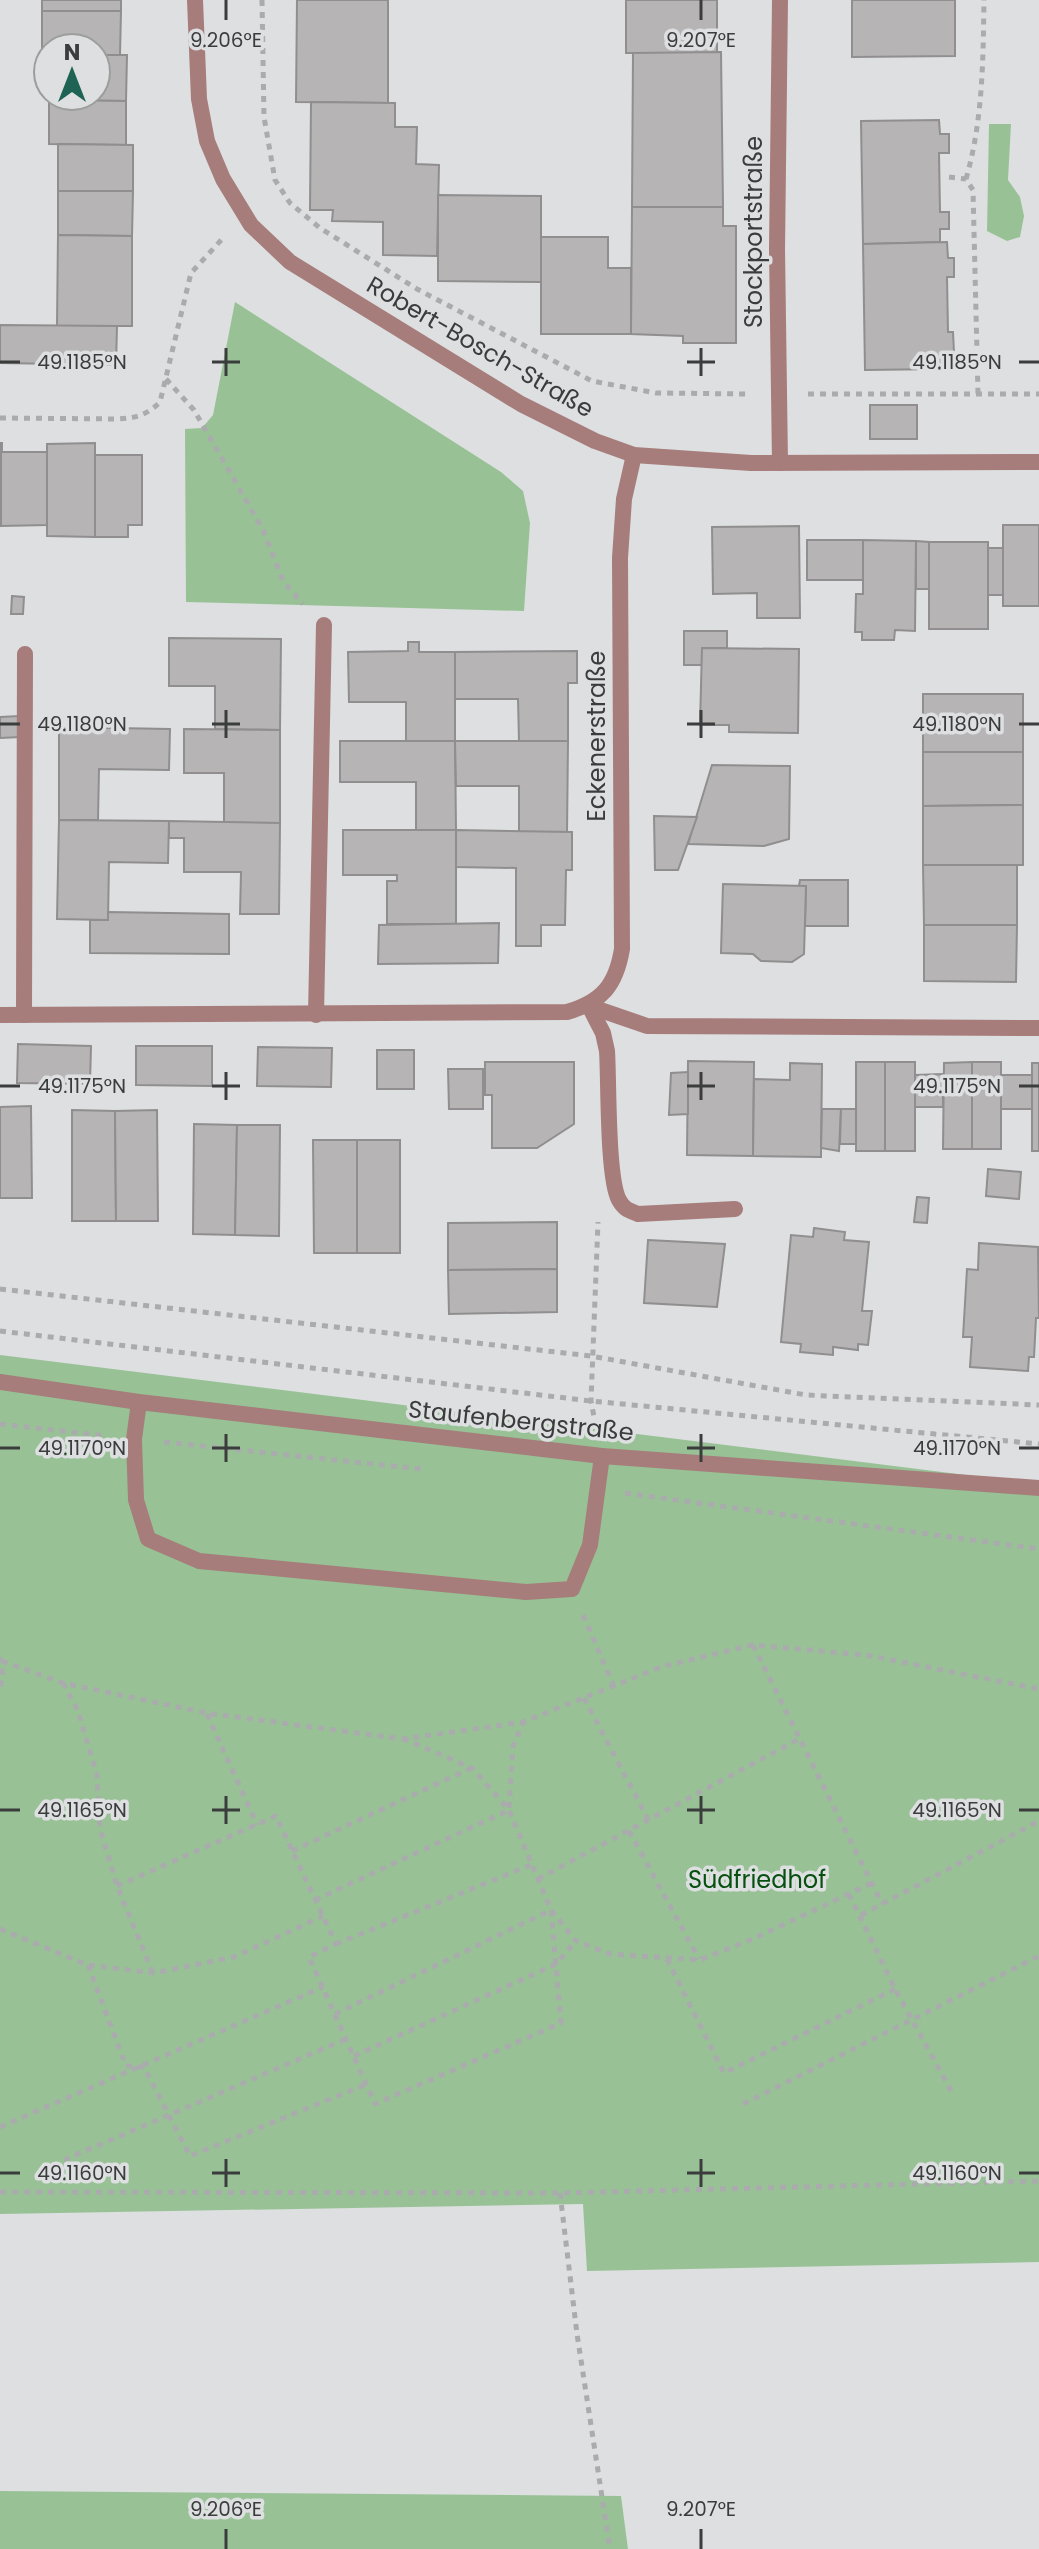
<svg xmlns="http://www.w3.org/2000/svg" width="1039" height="2549" font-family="Poppins,sans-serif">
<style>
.green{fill:#98c296}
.building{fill:#b6b4b5;stroke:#908e8f;stroke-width:2}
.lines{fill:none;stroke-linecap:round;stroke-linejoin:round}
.path{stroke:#a9abac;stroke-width:5;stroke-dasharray:6 6;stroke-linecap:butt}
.service{stroke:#a67d7b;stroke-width:16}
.minor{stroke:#a67d7b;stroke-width:16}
.tertiary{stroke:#a67d7b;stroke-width:16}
.ticks{fill:none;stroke:#3b3c3c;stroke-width:3}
.labels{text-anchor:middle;stroke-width:7;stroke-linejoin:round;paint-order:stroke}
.street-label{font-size:24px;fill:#3b3c3c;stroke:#dddfe0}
.park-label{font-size:24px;fill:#07500f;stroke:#dddfe0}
.ticks-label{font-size:20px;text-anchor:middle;fill:#3b3c3c;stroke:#dddfe0;stroke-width:7;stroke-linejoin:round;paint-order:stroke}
</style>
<rect width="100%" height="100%" fill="#dddfe0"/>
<g class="green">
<path d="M989,124H1011L1008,180L1020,197L1024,216L1020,237L1007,241L987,231Z"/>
<path d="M235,302L501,472L523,491L530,523L524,611L186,602L185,429L202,428L213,415Z"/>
<path d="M0,1355L1039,1484V2262L587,2271L583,2204L0,2214Z"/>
<path d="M0,2491L621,2496L628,2549H0Z"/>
</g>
<g class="building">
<rect x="42" y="0" width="79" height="11"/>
<path d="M297,0H388V103L296,102Z"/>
<rect x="626" y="0" width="91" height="53"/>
<path d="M852,0H955V56L852,57Z"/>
<path d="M42,11H121L120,55H96V48H48V55H42Z"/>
<path d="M721,52L723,207H632L633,53Z"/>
<path d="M96,55H127L126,101L49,100V96H96Z"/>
<path d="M49,100L126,101V145L49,144Z"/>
<path d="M311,102L395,103V127H417L416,164L439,165L437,256L383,255V222L332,221L333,210H310Z"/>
<path d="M939,120L940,134H949V153H939L940,212H949V229H940V242L863,244L861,121Z"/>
<path d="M58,144L133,145V191H58Z"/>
<path d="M58,191H133L132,236L58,235Z"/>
<path d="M438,195L541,196V282L438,281Z"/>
<path d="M632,207H723V226H736V343H683V336L631,334Z"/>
<path d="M58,235L132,236V326H57Z"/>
<path d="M541,237H608V268H631V334H541Z"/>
<path d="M947,242L948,258H954V277H947L948,332H953L954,353H942V369L865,370L863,244Z"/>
<path d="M0,325L117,326L116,365L0,363Z"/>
<rect x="870" y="405" width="47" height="34"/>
<path d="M0,443H2L1,520H0Z"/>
<path d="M95,443V537L47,536V444Z"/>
<path d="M1,452H47V525L1,526Z"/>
<path d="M95,455H142V525H128V537H95Z"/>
<rect x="1003" y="525" width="36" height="81"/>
<path d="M799,526L800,618H757V593L713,594L712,527Z"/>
<rect x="807" y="540" width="56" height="40"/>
<path d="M863,540L916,541L915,631L895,630L894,640H862V632H855L856,594H863Z"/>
<path d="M916,541L929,542V589H916Z"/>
<rect x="929" y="542" width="59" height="87"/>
<rect x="988" y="548" width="15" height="47"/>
<path d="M12,596L24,597L23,614H11Z"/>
<path d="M684,631H727V648H702V665H684Z"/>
<path d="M169,638L281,639L280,730L215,729V686H169Z"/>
<path d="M408,642H419V652H455V741H406V702H349L348,652L408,651Z"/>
<path d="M702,648L799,649L798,733L729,732V725H700Z"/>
<path d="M577,651V683H568V741H519L518,699H455V652Z"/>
<rect x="923" y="694" width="100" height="58"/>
<path d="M19,716L20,737L0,738V717Z"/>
<path d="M59,727L170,729L169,770L99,769L98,820H59Z"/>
<path d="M184,729L280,730V823H224V773H184Z"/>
<path d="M340,741H455L456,830H416V782H340Z"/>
<path d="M455,741H568L567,832H519V786H456Z"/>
<path d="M923,752H1023V805L923,806Z"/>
<path d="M712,765L790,766L789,839L764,846L688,844Z"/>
<path d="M1023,805V865H923V806Z"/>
<path d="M654,816L697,817L678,870H655Z"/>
<path d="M59,820L169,821L168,863L109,862L108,920L57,919Z"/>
<path d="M169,821L280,823L279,914H240L241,872H184V838H169Z"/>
<path d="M343,830H456V924H387V881H397V875H343Z"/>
<path d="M456,830L572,832V870H566L565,925H541V946H516V868L456,867Z"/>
<path d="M923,865H1017V925H924Z"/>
<path d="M800,880H848V926H805L806,886H799Z"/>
<path d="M723,884L806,886L804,954L792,962L761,961L753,954L721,953Z"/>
<path d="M108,912L229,914V954L90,953V920H108Z"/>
<path d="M499,923L498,963L378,964L379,925Z"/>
<path d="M924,925H1017L1016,982L924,981Z"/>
<path d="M18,1044L91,1046L90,1084L17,1083Z"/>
<path d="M136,1046H212V1086L136,1085Z"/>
<path d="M258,1047L332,1048L331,1087L257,1086Z"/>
<rect x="377" y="1050" width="37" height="39"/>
<path d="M688,1061L754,1062L753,1156L687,1155Z"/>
<path d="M485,1062H574V1124L537,1148H492V1095H485Z"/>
<rect x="856" y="1062" width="29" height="89"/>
<rect x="885" y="1062" width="30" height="89"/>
<path d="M972,1062V1149H943L944,1063Z"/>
<rect x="972" y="1062" width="29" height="87"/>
<path d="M790,1063L822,1064L821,1157L753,1156L754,1079L790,1080Z"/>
<rect x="1032" y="1063" width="7" height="88"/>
<path d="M448,1069H483V1109H449Z"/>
<path d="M688,1072V1114L669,1115L671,1073Z"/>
<path d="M943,1074V1107H915V1075Z"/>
<rect x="1001" y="1075" width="31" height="34"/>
<path d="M31,1106L32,1198H0V1107Z"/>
<path d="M822,1109H841L839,1151L821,1148Z"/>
<path d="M841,1109H856V1144H840Z"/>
<path d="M72,1110L115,1111L116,1221H72Z"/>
<path d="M157,1110L158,1221H116L115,1111Z"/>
<path d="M194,1124L237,1125L235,1235L193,1234Z"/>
<path d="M237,1125H280L279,1236L235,1235Z"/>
<path d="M313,1140H357V1253H314Z"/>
<rect x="357" y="1140" width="43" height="113"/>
<path d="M988,1169L1021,1172L1019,1199L986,1196Z"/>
<path d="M917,1197L929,1198L927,1223L914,1222Z"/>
<path d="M557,1222V1269L448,1270V1223Z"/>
<path d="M814,1228L845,1232L844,1240L869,1242L862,1311H872L868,1345L858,1344V1350L833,1347V1355L800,1352L801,1344L781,1342L791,1235L813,1237Z"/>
<path d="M648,1240L725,1244L717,1307L644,1303Z"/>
<path d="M979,1243L1038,1247L1039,1318H1036L1034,1357H1029L1028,1371L970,1367L972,1337H963L967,1269L978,1270Z"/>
<path d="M557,1269V1312L449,1314L448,1270Z"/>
</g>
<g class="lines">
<g class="path">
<path d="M262,0L264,117L275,180L290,203L320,228L417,289L592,381L656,393L750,394"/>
<path d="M949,177L966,179L973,190L978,394"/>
<path d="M966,179C983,120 983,61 984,0"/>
<path d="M166,379L194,410L263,530L283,581L303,604"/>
<path d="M808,394H1039"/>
<path d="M0,418L118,419C136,418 147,415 160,402L191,273L224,237"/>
<path d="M0,1289L591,1356L806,1395L1039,1405"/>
<path d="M0,1331L591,1401L1039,1444"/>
<path d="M0,1424L106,1436"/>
<path d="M596,1427L591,1401L598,1222"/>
<path d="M164,1442L421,1469"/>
<path d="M625,1493L1039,1549"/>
<path d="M583,1615L614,1687"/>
<path d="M753,1645L882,1904"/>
<path d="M0,1657L3,1678L0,1688"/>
<path d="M2,1661L63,1683L206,1713L403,1739L523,1722L661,1667L752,1645L866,1655L1039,1689"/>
<path d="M63,1683L78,1711L97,1775L100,1829L117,1886L153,1973"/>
<path d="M584,1698L649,1821"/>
<path d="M207,1714L257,1825"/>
<path d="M629,1831L699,1959"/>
<path d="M292,1851L471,1768"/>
<path d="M538,1879L799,1739"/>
<path d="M117,1886L276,1816L336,1944L309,1957L375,2104L561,2023L551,1910L509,1810L472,1768L404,1739"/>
<path d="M849,1894L895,1989L954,2096"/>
<path d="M315,1900L509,1810L513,1746L523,1723"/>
<path d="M861,1915L1039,1821"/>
<path d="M0,1929L88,1965L154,1973L234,1957L323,1916"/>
<path d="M336,1944L533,1864"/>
<path d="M667,1959L724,2073L895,1989"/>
<path d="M88,1965L126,2066L144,2067L190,2156L367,2084"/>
<path d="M335,2014L551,1910L576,1941L610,1954L700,1960L755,1938L872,1883"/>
<path d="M354,2056L556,1964L576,1941"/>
<path d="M743,2104L1039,1956"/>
<path d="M0,2127L323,1987"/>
<path d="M64,2160L346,2039"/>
<path d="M0,2192L560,2193L1039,2181"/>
<path d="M560,2193L577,2334L610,2549"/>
</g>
<g class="service">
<path d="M589,1006L603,1033L607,1051C609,1081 607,1178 619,1200C624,1209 628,1210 638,1214L735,1209"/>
<path d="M24,1015L25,654"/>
<path d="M316,1015L324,625"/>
<path d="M139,1402L134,1439L136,1500L148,1539L199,1561L526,1592L572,1589L590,1545L602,1456"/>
</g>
<g class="minor">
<path d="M195,0L199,99L207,141L223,179L251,225L290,262L521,404L595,441L634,455L751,463L1039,462"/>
<path d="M780,463L777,249L780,0"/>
<path d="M589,1006L647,1026L1039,1028"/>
<path d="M0,1015L567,1012C602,1002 616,985 622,949L620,558L624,499L634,455"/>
</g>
<path class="tertiary" d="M0,1382L139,1402L602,1456L1039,1488"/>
</g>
<path class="ticks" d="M226,0V20M701,0V20M226,348V376M701,348V376M0,362H20M212,362H240M687,362H715M1019,362H1039M226,710V738M701,710V738M0,724H20M212,724H240M687,724H715M1019,724H1039M226,1072V1100M701,1072V1100M0,1086H20M212,1086H240M687,1086H715M1019,1086H1039M226,1434V1462M701,1434V1462M0,1448H20M212,1448H240M687,1448H715M1019,1448H1039M226,1796V1824M701,1796V1824M0,1810H20M212,1810H240M687,1810H715M1019,1810H1039M226,2159V2187M701,2159V2187M0,2173H20M212,2173H240M687,2173H715M1019,2173H1039M226,2529V2549M701,2529V2549"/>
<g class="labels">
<g class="street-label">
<text transform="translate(754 232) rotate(-90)" y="8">Stockportstraße</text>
<text transform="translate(480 347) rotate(30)" y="8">Robert-Bosch-Straße</text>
<text transform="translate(597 736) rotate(-90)" y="8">Eckenerstraße</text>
<text transform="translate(521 1421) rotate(6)" y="8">Staufenbergstraße</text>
</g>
<g class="park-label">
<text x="757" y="1888">Südfriedhof</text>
</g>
</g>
<g class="ticks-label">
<text x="226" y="47">9.206°E</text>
<text x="701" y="47">9.207°E</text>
<text x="82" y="369">49.1185°N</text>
<text x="957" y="369">49.1185°N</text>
<text x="82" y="731">49.1180°N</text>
<text x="957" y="731">49.1180°N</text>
<text x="82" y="1093">49.1175°N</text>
<text x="957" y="1093">49.1175°N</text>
<text x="82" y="1455">49.1170°N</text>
<text x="957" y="1455">49.1170°N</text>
<text x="82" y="1817">49.1165°N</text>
<text x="957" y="1817">49.1165°N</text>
<text x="82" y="2180">49.1160°N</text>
<text x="957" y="2180">49.1160°N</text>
<text x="226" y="2516">9.206°E</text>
<text x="701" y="2516">9.207°E</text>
</g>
<g transform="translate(72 72)"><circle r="38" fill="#dddfe0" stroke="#9c9e9e" stroke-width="2"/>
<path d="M0-6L14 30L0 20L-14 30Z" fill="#1f6354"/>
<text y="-12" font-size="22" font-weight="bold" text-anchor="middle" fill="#3b3c3c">N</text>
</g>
</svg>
